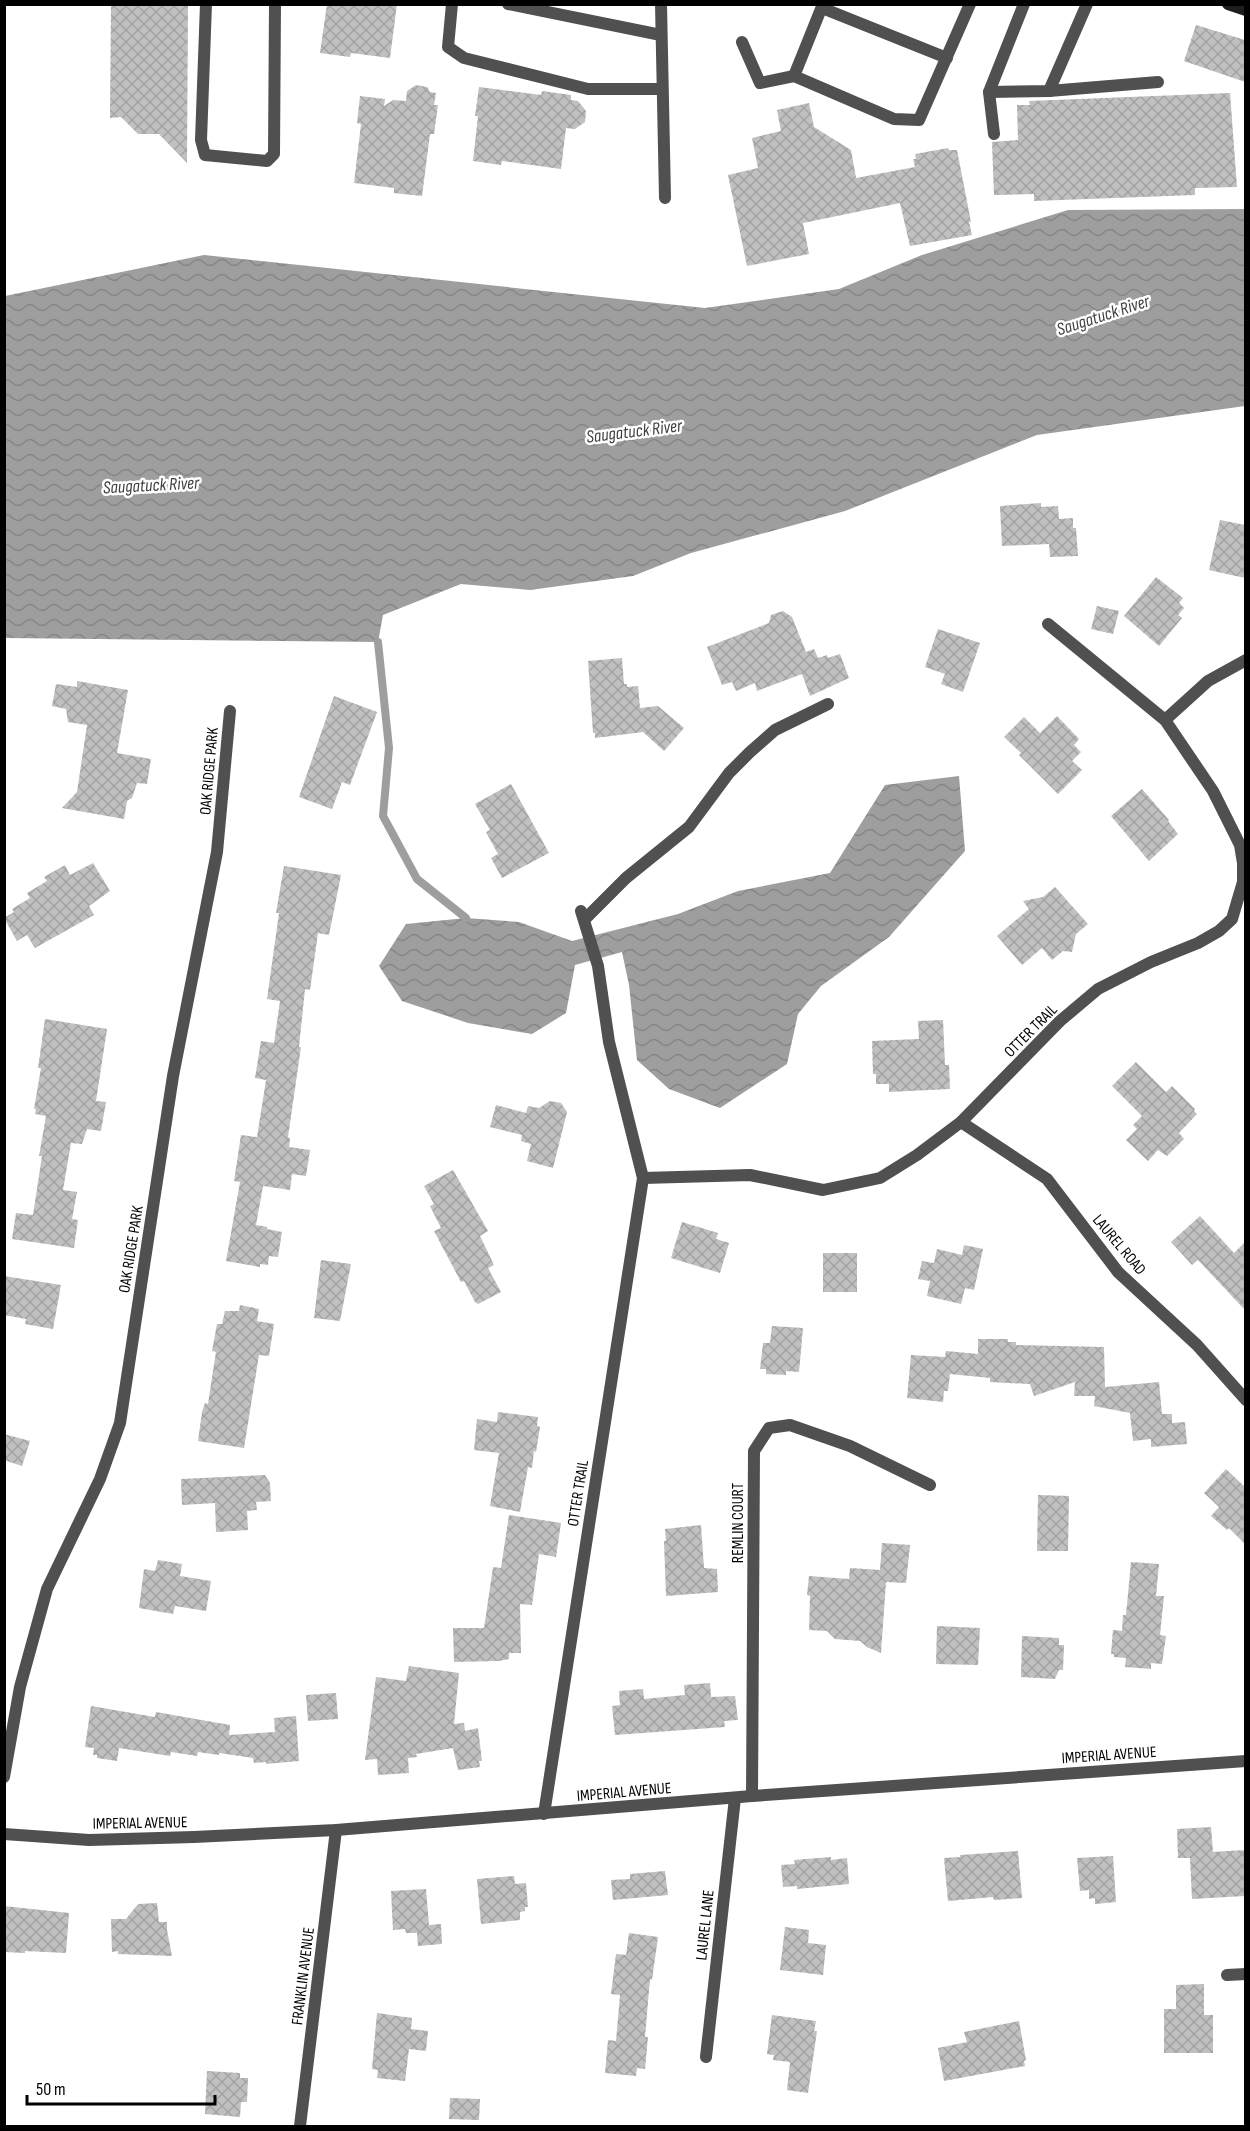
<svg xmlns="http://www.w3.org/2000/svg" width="1250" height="2131" font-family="'Sofia Sans Condensed',sans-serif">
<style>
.water{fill:url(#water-waves)}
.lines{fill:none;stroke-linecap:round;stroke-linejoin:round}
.stream{stroke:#9e9e9e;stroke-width:8}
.building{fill:url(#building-cross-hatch)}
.lane{stroke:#505050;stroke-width:12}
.street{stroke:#505050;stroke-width:12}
.secondary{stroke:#1d1d1d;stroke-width:12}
.labels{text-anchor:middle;stroke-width:5;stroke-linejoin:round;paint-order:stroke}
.street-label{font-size:16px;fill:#000;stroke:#fff}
.water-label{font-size:18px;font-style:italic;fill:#3f3f3f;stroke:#fff}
</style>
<defs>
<pattern id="water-waves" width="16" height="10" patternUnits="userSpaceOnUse" patternTransform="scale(1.5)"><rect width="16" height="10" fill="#9e9e9e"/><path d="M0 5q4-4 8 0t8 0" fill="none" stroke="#868686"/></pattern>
<pattern id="building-cross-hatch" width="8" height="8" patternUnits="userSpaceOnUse" patternTransform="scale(1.5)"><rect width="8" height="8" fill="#c0c0c0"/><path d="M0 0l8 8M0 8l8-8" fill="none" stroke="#a3a3a3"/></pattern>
</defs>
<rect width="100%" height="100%" fill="#fff"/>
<g class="water">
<path d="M1245,209V406L1037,435L845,511L691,553L633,576L530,590L461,584L383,615L378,642L5,638V296L204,255L705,308L839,289L922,255L1068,210Z"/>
<path d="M959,776L965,851L889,937L821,986L798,1014L787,1064L720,1108L669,1089L637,1060L629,985L622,952L575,965L566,1013L532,1034L468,1023L402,1001L379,966L406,924L466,918L519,922L572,941L678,914L738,891L830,873L885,785Z"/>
</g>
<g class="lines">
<path class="stream" d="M378,642L389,748L383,816L417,879L466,918"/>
</g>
<g class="building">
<path d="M111,4H188L187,163L159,134H138L121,117L110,118Z"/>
<path d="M327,4H397L390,58L351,53L350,57L320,53Z"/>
<path d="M1196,25L1245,40V82L1184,61Z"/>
<path d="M416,85L427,87L430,92L436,93L434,105H438L434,134H430L422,196L394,193V188L354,183L361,124L357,123L360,96L385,99L384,106L393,100L406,101L407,91Z"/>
<path d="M479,87L541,95L542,91L571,95V100L578,101L586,111L585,122L575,129L566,128L561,169L502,161L501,165L473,161L478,116H475Z"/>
<path d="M1230,93L1237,187L1195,188V195L1034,201V194L994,195L992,142L1018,140L1017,105H1030L1029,101Z"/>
<path d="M809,103L814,127L851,150L856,178L915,167L913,159H916L915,154L948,148L949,150H957L971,222H969L972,235L910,246L900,203L803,223L809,254L747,266L728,175L758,168L752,138L781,131L777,110Z"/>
<path d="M1041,503V507L1058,506L1059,519L1073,518V528H1076L1078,556L1050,557L1049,544L1002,546L1000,506Z"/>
<path d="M1220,520L1245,525V578L1209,570Z"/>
<path d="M1156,577L1183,598L1179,603L1184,608L1178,615L1182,618L1159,646L1124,616Z"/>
<path d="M1097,606L1119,611L1113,634L1091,629Z"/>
<path d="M783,611L792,617L806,652L814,649L818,658L827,655L828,658L840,654L849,678L810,696L802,674L757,691L755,683L736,691L732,682L722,685L707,647L769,623L771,615Z"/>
<path d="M938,629L980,643L963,692L941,684L945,674L925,667Z"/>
<path d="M622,658L624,684H627V687L638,686L640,708L658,706L684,728L664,751L643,732L595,738V733H593L588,661Z"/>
<path d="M77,681L128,690L117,753L151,759L147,784L137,783L132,798L127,801L124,819L62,808L77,792L87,725L68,722L66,709L52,706L56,684L77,687Z"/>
<path d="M334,696L377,712L350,785L342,782L332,809L299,797Z"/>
<path d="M1057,716L1079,739L1074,745L1081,752L1072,761L1082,770L1058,794L1019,755L1021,753L1004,737L1024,717L1040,733Z"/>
<path d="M511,784L549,853L502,878L491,858L498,854L486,832L490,830L475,804Z"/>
<path d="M1142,789L1169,820L1168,821L1178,834L1149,861L1111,816Z"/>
<path d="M93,863L110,891L89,906L94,915L35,948L27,935L17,941L4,918L14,912L12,909L30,898L27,893L47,881L44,877L65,865L70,875Z"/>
<path d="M284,866L341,875L329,935L318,933L310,990L305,989L299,1047H301L288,1137L290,1139L289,1147L310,1150L306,1176L292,1174L290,1190L263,1186L256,1225L267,1227V1229L282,1232L278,1257L269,1256L268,1265L260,1264V1267L226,1261L240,1182L234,1181L241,1135L257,1137L266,1080L255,1078L261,1041L274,1043L280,1001L267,999L279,913H276Z"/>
<path d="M1055,887L1088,924L1076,934L1072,952L1063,951L1052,960L1042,948L1022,965L997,936L1029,909L1023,901L1043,897Z"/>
<path d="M45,1019L107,1029L96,1101L106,1102L101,1131L87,1129L82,1144L71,1143L63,1190L77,1192L72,1219L78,1220L74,1248L12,1239L16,1213L33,1215L42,1156H39L46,1116L35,1114L36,1109H34L41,1068H38Z"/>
<path d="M943,1020L945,1065H949L950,1089L889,1092V1084H876V1074H873L872,1041L919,1039L918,1021Z"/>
<path d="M1136,1062L1166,1092L1172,1086L1195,1109L1194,1111L1197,1114L1179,1133L1184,1139L1167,1156L1158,1150L1148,1161L1126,1140L1137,1129L1133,1125L1142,1116L1112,1086Z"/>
<path d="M550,1101L561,1103L567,1112L553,1168L527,1161L531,1144L521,1141L522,1135L490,1127L496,1105L526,1113L528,1106L539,1108Z"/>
<path d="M453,1170L488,1231L480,1236L494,1265L488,1268L501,1292L478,1304L475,1302L464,1281L461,1282L434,1231L441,1228L430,1206L434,1204L424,1186Z"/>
<path d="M1200,1216L1234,1253L1245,1242V1310L1198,1260L1192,1265L1171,1242Z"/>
<path d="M682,1222L718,1233L716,1239L729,1243L720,1273L671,1258Z"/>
<path d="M964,1245L983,1249L974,1290L965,1288L961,1304L927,1296L930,1281L918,1279L922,1261L934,1263L937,1249L962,1255Z"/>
<rect x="823" y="1253" width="34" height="39"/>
<path d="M321,1260L351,1264L340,1321L314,1318Z"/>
<path d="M4,1276L61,1285L53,1329L25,1324L26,1319L4,1315Z"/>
<path d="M240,1305L259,1309L257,1321L274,1324L269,1356L259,1355L244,1448L198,1441L202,1412L205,1403L208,1404L211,1384L216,1352L212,1351L217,1324H222L225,1311H239Z"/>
<path d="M772,1326L803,1328L799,1372L786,1371V1375L766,1374V1369H760L763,1343H770Z"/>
<path d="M978,1339H1008V1342H1016V1345L1104,1347L1105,1387L1159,1382L1162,1414H1172V1423L1185,1422L1187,1444L1151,1447V1439L1133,1441L1130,1413L1094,1406L1095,1396H1074L1075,1382L1034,1396L1030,1384L990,1382V1378L950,1374L948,1391H944L943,1402L907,1398L911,1355L945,1357L946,1351L978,1354Z"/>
<path d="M498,1412L538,1417L537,1426L540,1427L536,1452L534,1451L532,1468L528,1467L520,1512L490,1506L499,1453L474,1450L477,1419L497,1422Z"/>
<path d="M4,1434L30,1441L22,1466L4,1460Z"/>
<path d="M1226,1469L1245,1487V1544L1229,1528L1227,1530L1211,1516L1219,1507L1204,1493Z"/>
<path d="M265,1475L270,1483L271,1501L256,1502L257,1510L247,1511L248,1530L216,1532L215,1503L182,1505L181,1479Z"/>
<path d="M1038,1495L1069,1496L1068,1551H1037Z"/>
<path d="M509,1515L561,1523L556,1557L539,1554L532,1605L520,1604L521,1653H509V1659L499,1661L454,1662L453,1628H484L493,1567L501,1568Z"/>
<path d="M701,1525L704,1568L717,1569L718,1592L666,1596L664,1541H666L665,1529Z"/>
<path d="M882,1543L910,1545L906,1583L886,1582L881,1653L867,1647L860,1641L835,1639L827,1631L809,1630L810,1596L807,1595L809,1576L849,1579L850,1568L880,1570Z"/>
<path d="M158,1560L182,1564L180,1576L211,1581L206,1611L175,1606L173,1614L139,1608L144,1569L155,1571Z"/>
<path d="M1131,1562L1159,1564L1156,1596H1164L1160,1635L1166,1636L1162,1664L1151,1663V1669L1125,1667L1126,1658L1114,1657V1654H1111L1113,1630L1122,1631L1123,1615H1126Z"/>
<path d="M937,1626L980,1628L978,1665L936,1664Z"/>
<path d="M1022,1636L1059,1638V1645H1064L1063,1670H1059L1055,1679L1021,1677Z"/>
<path d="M409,1666L459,1673L454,1724L464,1723L465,1731L478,1728L482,1761H479L480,1767L458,1770L453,1748L416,1754L417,1757L408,1758L409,1773L378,1775L377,1759L365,1760L376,1677L406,1681Z"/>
<path d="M710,1683L711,1697L735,1696L738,1720L724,1721L725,1727L615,1735L612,1706L620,1705L619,1691L643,1689L644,1699L685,1695L684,1685Z"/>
<path d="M336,1693L338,1719L308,1721L306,1695Z"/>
<path d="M91,1706L155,1717L156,1712L230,1725L229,1735L275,1732L274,1718L296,1716L299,1761L266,1764V1762L254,1763L253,1758L219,1753V1755L198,1752L197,1756L171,1752L170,1756L119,1748L117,1761L97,1758V1755H93L94,1748L85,1747Z"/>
<path d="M1211,1827L1213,1852L1245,1850V1896L1192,1899L1190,1858H1178L1177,1829Z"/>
<path d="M1018,1851L1022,1898L994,1900L993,1897L948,1901L944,1858L960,1857V1855Z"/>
<path d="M1113,1856L1116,1902L1095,1904V1898L1089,1899V1890L1080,1891L1077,1858Z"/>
<path d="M831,1857V1860L847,1858L849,1884L797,1889V1886L783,1887L781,1865L795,1864L794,1860Z"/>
<path d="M665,1871L668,1895L613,1900L611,1880L630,1879V1874Z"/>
<path d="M514,1876L515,1884L526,1883L528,1907H525V1911L520,1912V1920L481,1924L477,1879Z"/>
<path d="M426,1889L429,1925L441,1924L442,1944L418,1946L417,1933H406L405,1929L393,1930L391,1891Z"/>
<path d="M157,1903L159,1922H167V1930L172,1956L118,1954V1951L112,1952L111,1919H126L138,1904Z"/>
<path d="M4,1906L69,1913L66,1953L25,1951V1953L4,1952Z"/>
<path d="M785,1927L809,1930L808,1943L826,1945L823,1975L780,1970Z"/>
<path d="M629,1933L658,1937L652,1980L650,1979L645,2037H648L645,2069L637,2068L636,2076L605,2073L608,2040L616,2041L620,1995L611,1994L616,1954L626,1955Z"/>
<path d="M1204,1984V2015H1213V2053H1164V2009H1176V1985Z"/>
<path d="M377,2013L412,2018L411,2029L428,2031L426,2051L409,2049L405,2081L377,2078L378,2070L372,2069Z"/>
<path d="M772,2015L816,2021L814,2031H817L808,2093L787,2090L790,2062L773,2060L774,2055L767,2054Z"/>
<path d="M1019,2021L1026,2060L1024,2061L1025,2066L944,2081L938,2048L967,2042L964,2032Z"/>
<path d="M207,2071L240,2073V2078H248L247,2102H241L240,2117L205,2114Z"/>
<path d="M450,2098L480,2099L479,2120L449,2119Z"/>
</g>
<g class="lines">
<g class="lane">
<path d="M206,4L201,140L205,155L267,161L274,154L275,4"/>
<path d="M452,4L448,47L464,58L588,89H662"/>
<path d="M508,4L661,35"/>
<path d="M661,4L665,198"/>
<path d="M823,4L794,76L894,119L919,120L970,4"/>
<path d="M822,8L947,58"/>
<path d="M742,42L760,83L794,76"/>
<path d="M1049,91L1158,82"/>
<path d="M989,92L1049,91L1087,4"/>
<path d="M994,134L989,92L1024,4"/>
<path d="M585,919L626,878L689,827L729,773L750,752L775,730L828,704"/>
<path d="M1227,1975L1246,1974"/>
</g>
<g class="street">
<path d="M1165,720L1208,681L1246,660"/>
<path d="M961,1122L1047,1179L1118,1272L1197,1345L1246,1400"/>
<path d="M643,1178L750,1175L823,1190L880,1178L917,1155L961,1122L1060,1021L1098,989L1151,962L1198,943L1219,931L1232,919L1243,882V863L1240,845L1213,791L1165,720L1048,624"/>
<path d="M4,1777L20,1687L47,1589L100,1479L120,1423L173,1076L217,852L230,711"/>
<path d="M752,1796L754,1451L769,1428L790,1425L850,1446L930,1485"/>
<path d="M544,1814L643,1178L609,1042L598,966L581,911"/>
<path d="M4,1834L89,1840L194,1837L336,1830L752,1796L1246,1761"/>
<path d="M706,2057L735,1798"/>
<path d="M300,2126L336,1830"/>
</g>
<path class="secondary" d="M1228,4L1246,10"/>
</g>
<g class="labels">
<g class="street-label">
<text transform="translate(208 771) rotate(-85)" y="6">OAK RIDGE PARK</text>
<text transform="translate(1030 1030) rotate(-45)" y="6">OTTER TRAIL</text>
<text transform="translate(1120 1244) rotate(50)" y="6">LAUREL ROAD</text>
<text transform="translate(130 1249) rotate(-81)" y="6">OAK RIDGE PARK</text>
<text transform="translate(577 1493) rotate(-81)" y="6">OTTER TRAIL</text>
<text transform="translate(737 1523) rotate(-90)" y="6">REMLIN COURT</text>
<text transform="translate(1109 1754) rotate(-4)" y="6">IMPERIAL AVENUE</text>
<text transform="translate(624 1791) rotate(-5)" y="6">IMPERIAL AVENUE</text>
<text transform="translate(140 1822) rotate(-1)" y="6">IMPERIAL AVENUE</text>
<text transform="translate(704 1925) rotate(-84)" y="6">LAUREL LANE</text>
<text transform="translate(302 1976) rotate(-83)" y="6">FRANKLIN AVENUE</text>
</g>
<g class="water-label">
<text transform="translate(1103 315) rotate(-18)" y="6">Saugatuck River</text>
<text transform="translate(634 431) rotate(-7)" y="6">Saugatuck River</text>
<text transform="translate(151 485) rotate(-3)" y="6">Saugatuck River</text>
</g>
</g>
<rect width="1250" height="2131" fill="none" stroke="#000000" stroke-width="12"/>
<path d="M27 2095v9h188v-9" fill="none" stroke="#000000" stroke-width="3"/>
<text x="36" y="2095" font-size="18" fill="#000000" stroke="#ffffff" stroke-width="4.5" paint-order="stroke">50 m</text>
</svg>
